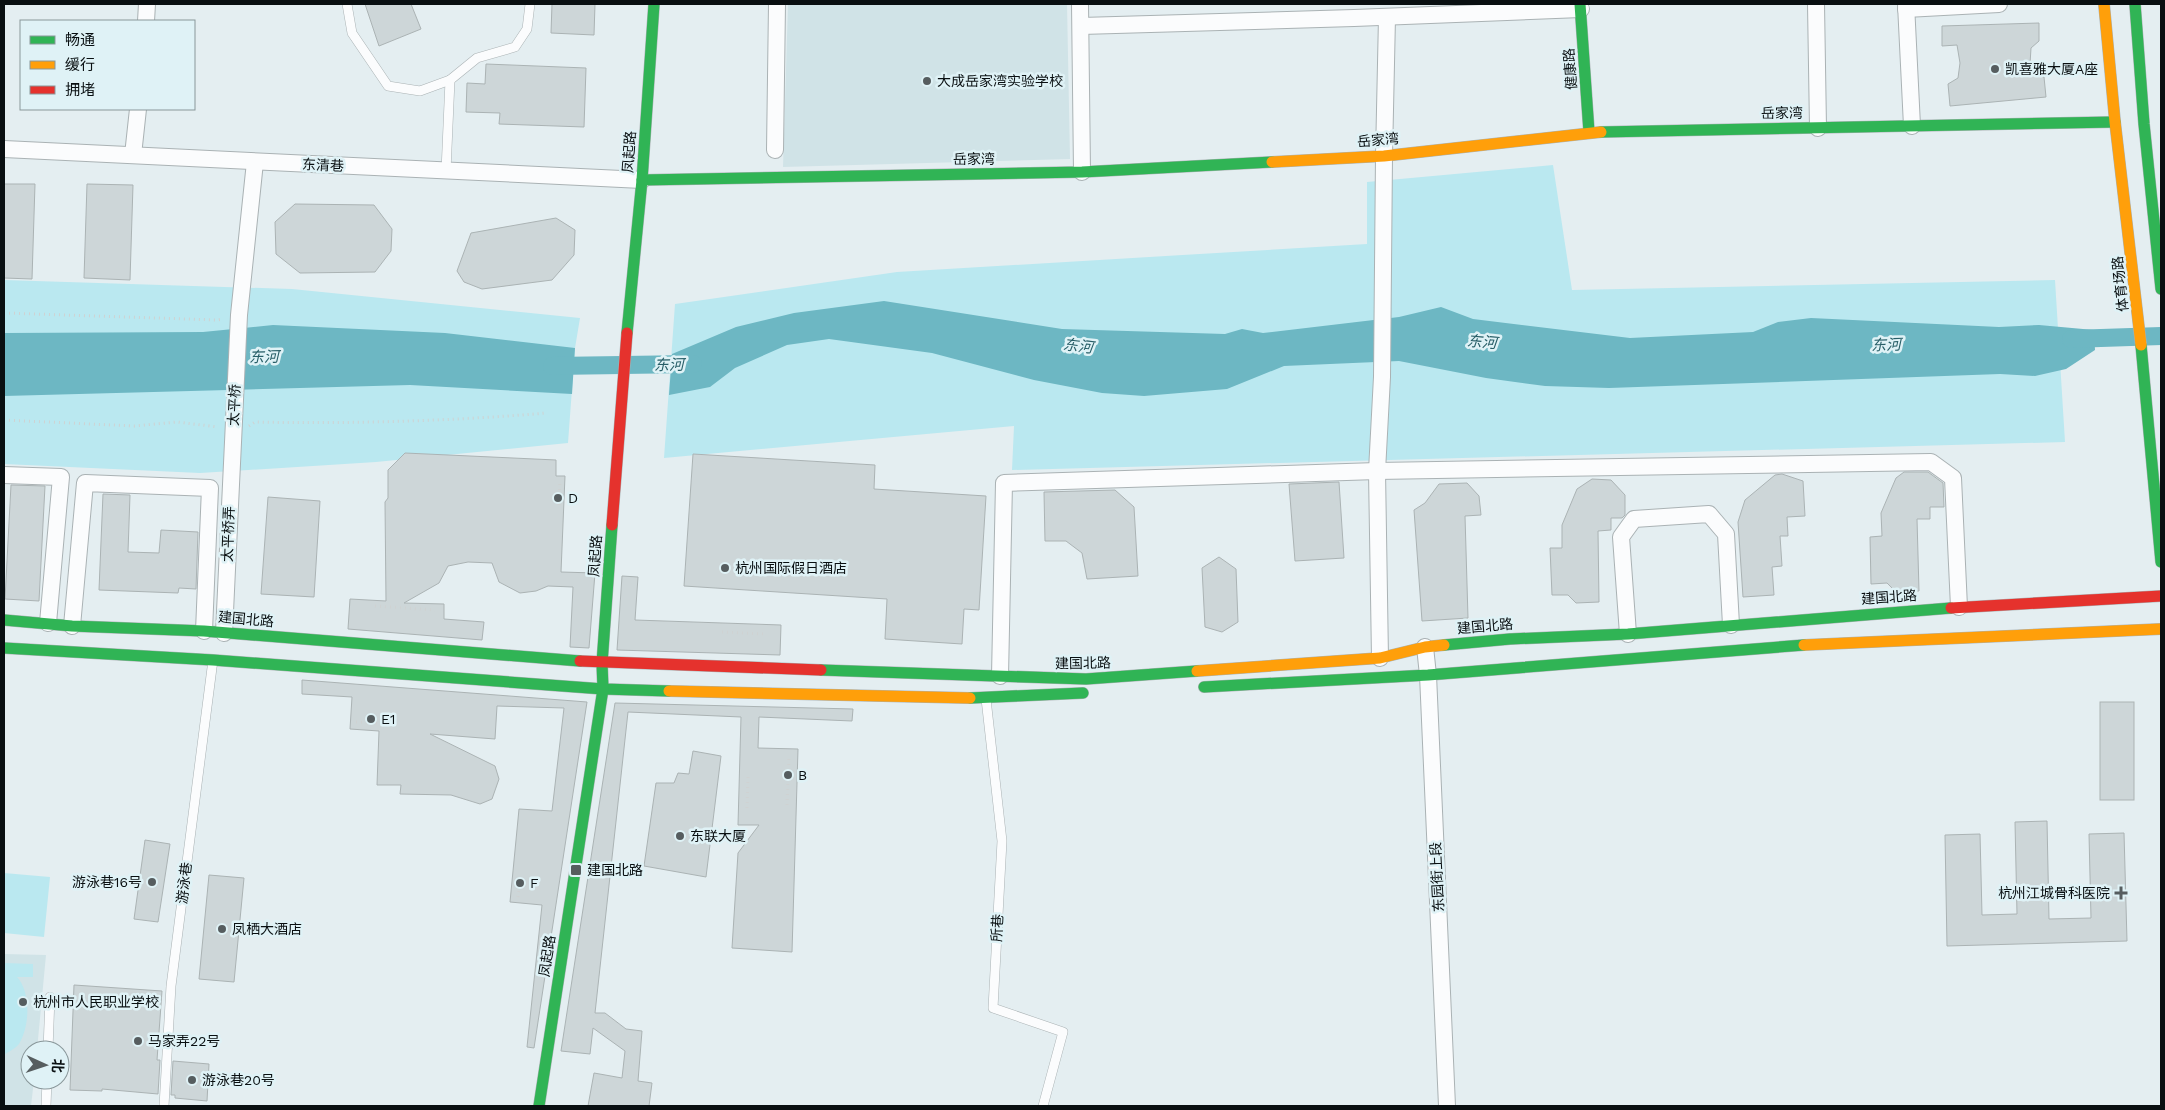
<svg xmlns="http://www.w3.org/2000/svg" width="2165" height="1110" font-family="'Work Sans','Noto Sans SC',sans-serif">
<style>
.built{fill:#d0e3e7}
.green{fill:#bae8f0}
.water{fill:#6db7c3}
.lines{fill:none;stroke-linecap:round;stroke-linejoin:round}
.canal{stroke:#6db7c3;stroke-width:18}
.building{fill:#cdd6d8;stroke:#abb3b4}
.lane-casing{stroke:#aab2b4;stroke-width:10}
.street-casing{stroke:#aab2b4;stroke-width:18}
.fast-casing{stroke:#aab2b4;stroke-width:12}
.slow-casing{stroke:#aab2b4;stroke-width:12}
.jam-casing{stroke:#aab2b4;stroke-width:12}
.path{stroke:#cfd2d2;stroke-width:3;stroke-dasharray:1 4;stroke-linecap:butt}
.lane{stroke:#fbfcfd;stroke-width:9}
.street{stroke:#fbfcfd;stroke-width:16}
.fast{stroke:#30b455;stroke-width:11}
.slow{stroke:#ff9f0a;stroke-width:11}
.jam{stroke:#e5322d;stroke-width:11}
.poi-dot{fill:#565d5f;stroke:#dff2f6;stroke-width:2}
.labels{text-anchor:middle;stroke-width:5;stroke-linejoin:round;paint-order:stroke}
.street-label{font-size:14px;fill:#090f11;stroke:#dff2f6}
.poi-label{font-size:14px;fill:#090f11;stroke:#dff2f6;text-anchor:start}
.water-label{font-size:15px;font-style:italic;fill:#275e67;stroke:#dff2f6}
</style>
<rect width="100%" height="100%" fill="#e4eef1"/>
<g class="built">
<path d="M788,4H1067L1070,159L783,167Z"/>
<path d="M4,954L46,955L37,1050H30V1080H34L31,1106H4Z"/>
</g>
<g class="green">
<path d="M1553,165L1572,290L2055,280L2065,442L1012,470L1014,426L664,458L675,304L897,272L1367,244V182Z"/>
<path d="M4,280L292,289L580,318L575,348L568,443L376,462L200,473L4,464Z"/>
<path d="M4,873L50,877L44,937L4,933Z"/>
<path d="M4,963L33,964V977H17C31,992 30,1026 19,1044C16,1048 8,1052 4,1055Z"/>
</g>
<g class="water">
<path d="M884,301L1062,329L1225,334L1242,329L1263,333L1399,317L1441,307L1473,319L1630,338L1753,332L1778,322L1811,318L1999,327L2039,325L2094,330L2095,350L2066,369L2035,376L2000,374L1609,388L1545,386L1486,378L1399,361L1284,366L1227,389L1144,396L1102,393L1034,380L932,353L829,339L787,345L735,368L710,387L669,395L672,354L736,327L794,313Z"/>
<path d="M273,325L445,333L575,348L572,394L410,385L4,396V333L203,332Z"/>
</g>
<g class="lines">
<g class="canal">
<path d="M2071,339L2161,336"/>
<path d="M552,366L693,364"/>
</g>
</g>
<g class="building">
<path d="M365,4H411L421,29L379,46Z"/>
<path d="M552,4H595L594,35L551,33Z"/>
<path d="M2039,23V41L2031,48L2030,64L2033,74L2044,77L2046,97L1950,106L1948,84L1958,78L1960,63L1957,45L1942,46V26Z"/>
<path d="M486,64L586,68L584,127L499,124L500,113L466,112L467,83L485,84Z"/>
<path d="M4,184H35L32,279L4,278Z"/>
<path d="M87,184L133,185L130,280L84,278Z"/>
<path d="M295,204L374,205L392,229L391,251L375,272L300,273L276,254L275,222Z"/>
<path d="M556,218L575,230L574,255L552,280L482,289L464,282L457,271L471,233Z"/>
<path d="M405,453L556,460V476H565L561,572L595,573L589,648L570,647L573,587L548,586L536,591L520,593L499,582L492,563L468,562L448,566L439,583L404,603L444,604V619L484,622L482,640L348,629L350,599L386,601L385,502L388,498V470Z"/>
<path d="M693,454L875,465L874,489L986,496L979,610L964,609L962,644L885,639L887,599L684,586Z"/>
<path d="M1904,472H1928L1943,483L1944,507H1930V519H1917L1919,591H1895L1887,583L1871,584L1870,537L1882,536L1881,513L1896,478Z"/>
<path d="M1782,474L1803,481L1805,516L1787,517L1788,536H1780L1782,566L1772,567L1774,595L1743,597L1738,522L1745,500L1775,475Z"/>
<path d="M1592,479L1611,480L1625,495V515L1622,518H1611V530L1598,531L1599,602L1576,603L1568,595H1552L1550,548H1562V525L1577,489Z"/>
<path d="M1339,482L1344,558L1295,561L1289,484Z"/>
<path d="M1467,483L1479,496L1481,515L1465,516L1468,618L1422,621L1414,510L1425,503L1439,484Z"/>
<path d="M11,485L45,486L39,601L5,599Z"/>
<path d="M1115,490L1134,507L1138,576L1087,579L1082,553L1066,541H1045L1044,492Z"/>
<path d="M103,494L130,495L128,552L159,553L161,530L198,532L196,589L179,588L178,593L99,590Z"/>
<path d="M268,497L320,501L314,597L261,594Z"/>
<path d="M1219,557L1236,569L1238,622L1222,632L1205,627L1202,568Z"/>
<path d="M622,576L638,577L635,620L781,625L780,655L617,650Z"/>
<path d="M302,680L587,702L534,1048L527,1047L542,905L510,902L519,809L552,811L564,708L497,706L495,739L430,734L495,766L499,779L492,799L480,804L451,795L400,794L401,785H377L379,731L350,729L352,697L302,694Z"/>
<rect x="2100" y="702" width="34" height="98"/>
<path d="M615,703L853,709L852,721L759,717L758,748L798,749L792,952L732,948L738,853L759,825H738L741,717L628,712L595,1013H605L626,1029L642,1031L638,1081L652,1083L649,1106H588L594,1073L622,1078L625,1051L593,1028L590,1054L561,1051Z"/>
<path d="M693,751L721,756L706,877L644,866L656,783H674L678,773L689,774Z"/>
<path d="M2047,821L2049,919L2091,918L2089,834L2124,833L2127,941L1947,946L1945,835L1980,834L1982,915L2017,914L2015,822Z"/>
<path d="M145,840L170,844L158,922L134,919Z"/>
<path d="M209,875L244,878L234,982L199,979Z"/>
<path d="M74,985L162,991L157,1060H160L158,1094L102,1089V1091L70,1090Z"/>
<path d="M173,1061L209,1064L207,1101L175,1098V1095H171Z"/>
</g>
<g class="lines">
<g class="lane-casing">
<g id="lane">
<path d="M347,4L352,33L388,86L420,91L450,80L477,58L515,47L527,29L530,4"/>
<path d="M446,171L450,80"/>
<path d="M986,699L1002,841L993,1008L1063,1032L1043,1106"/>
<path d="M48,1050L50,997"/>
<path d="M46,1106L47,1080"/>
<path d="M164,1106L171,986L213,660"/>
</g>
</g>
<g class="street-casing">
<g id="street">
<path d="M1080,4L1082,172"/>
<path d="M1816,4L1818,128"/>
<path d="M1906,4L1912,126"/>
<path d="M1906,9L1999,4"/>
<path d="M146,21L147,4"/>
<path d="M1081,26L1354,18L1581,9"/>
<path d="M4,149L642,180"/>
<path d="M775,150L777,4"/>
<path d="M133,155L138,109"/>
<path d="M4,475L61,477L48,623"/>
<path d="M72,626L85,483L210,488L204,631"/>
<path d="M224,633L239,315L255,162"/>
<path d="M1628,634L1621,537L1634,519L1709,514L1726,534L1731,625"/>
<path d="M1425,647L1428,675L1447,1106"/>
<path d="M1380,658L1377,471L1382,377L1384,156L1387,17"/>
<path d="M1000,676L1004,483L1377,471L1931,462L1953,478L1959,607"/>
</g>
</g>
<g class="fast-casing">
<g id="fast">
<path d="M1580,4L1589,132"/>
<path d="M2135,4L2144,124L2161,289"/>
<path d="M1601,132L2115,122"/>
<path d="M642,180L1082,172L1272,162"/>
<path d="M627,333L642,180L654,4"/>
<path d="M2141,345L2161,562"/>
<path d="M4,620L72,626L204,631L580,661"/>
<path d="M1444,645L1510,639L1628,634L1951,608"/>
<path d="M4,648L213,660L603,689L669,691"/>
<path d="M821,670L1086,679L1197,671"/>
<path d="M1204,687L1428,675L1804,645"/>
<path d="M970,698L1083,693"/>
<path d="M539,1106L603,689L602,663L612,525"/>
</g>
</g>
<g class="slow-casing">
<g id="slow">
<path d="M2104,4L2115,122L2141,345"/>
<path d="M1272,162L1384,156L1601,132"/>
<path d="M1804,645L2161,629"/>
<path d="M1197,671L1380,658L1425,647L1444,645"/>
<path d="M669,691L970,698"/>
</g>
</g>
<g class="jam-casing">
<g id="jam">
<path d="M612,525L627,333"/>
<path d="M1951,608L2161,596"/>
<path d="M580,661L821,670"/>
</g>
</g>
<g class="path">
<path d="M4,313L217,320L223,319"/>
<path d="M4,420L134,426L177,422L218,427"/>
<path d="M249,426L255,422C352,424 450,421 547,413"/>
<path d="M559,505L560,482"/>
<path d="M375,606L435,610"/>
<path d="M722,632L765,634"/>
<path d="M356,722L391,724"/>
<path d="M787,805L789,755"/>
<path d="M747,808L748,775"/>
<path d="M518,897L520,878"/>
</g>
<use href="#lane" class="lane"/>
<use href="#street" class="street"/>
<use href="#fast" class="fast"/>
<use href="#slow" class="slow"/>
<use href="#jam" class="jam"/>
</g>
<g class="poi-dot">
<circle cx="1995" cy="69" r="5"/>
<circle cx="927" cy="81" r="5"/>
<circle cx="558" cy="498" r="5"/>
<circle cx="725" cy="568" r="5"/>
<circle cx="371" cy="719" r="5"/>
<circle cx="788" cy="775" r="5"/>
<circle cx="680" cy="836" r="5"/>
<rect x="570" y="864" width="12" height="12" rx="2.5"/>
<circle cx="152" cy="882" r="5"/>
<circle cx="520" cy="883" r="5"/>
<path d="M2118.5 885.5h5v5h5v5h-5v5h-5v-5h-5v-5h5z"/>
<circle cx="222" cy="929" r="5"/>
<circle cx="23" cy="1002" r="5"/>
<circle cx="138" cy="1041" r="5"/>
<circle cx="192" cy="1080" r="5"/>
</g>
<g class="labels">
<g class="street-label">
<text transform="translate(1570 69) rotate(-94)" y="5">健康路</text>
<text transform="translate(1782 113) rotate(-1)" y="5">岳家湾</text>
<text transform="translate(1378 140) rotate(-5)" y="5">岳家湾</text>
<text transform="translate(629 152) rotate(-86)" y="5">凤起路</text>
<text transform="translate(974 159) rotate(-1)" y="5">岳家湾</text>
<text transform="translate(323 165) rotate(3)" y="5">东清巷</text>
<text transform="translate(2120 284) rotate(-96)" y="5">体育场路</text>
<text transform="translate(234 405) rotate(-87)" y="5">太平桥</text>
<text transform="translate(228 534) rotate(-88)" y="5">太平桥弄</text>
<text transform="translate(595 556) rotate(-86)" y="5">凤起路</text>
<text transform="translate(1889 597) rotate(-4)" y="5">建国北路</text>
<text transform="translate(246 619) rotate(5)" y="5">建国北路</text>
<text transform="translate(1485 626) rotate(-5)" y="5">建国北路</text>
<text transform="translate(1083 663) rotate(-1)" y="5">建国北路</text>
<text transform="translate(1437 877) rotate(-93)" y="5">东园街上段</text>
<text transform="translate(184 883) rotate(-83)" y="5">游泳巷</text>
<text transform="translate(997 928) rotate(-87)" y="5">所巷</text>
<text transform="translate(547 956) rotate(-81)" y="5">凤起路</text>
</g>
<g class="poi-label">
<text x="2005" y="74">凯喜雅大厦A座</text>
<text x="937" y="86">大成岳家湾实验学校</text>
<text x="568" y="503">D</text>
<text x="735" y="573">杭州国际假日酒店</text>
<text x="381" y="724">E1</text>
<text x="798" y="780">B</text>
<text x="690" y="841">东联大厦</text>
<text x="587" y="875">建国北路</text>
<text x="142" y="887" text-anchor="end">游泳巷16号</text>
<text x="530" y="888">F</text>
<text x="2110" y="898" text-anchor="end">杭州江城骨科医院</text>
<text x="232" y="934">凤栖大酒店</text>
<text x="33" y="1007">杭州市人民职业学校</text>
<text x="148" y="1046">马家弄22号</text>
<text x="202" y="1085">游泳巷20号</text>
</g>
<g class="water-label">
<text transform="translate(1482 342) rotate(5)" y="5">东河</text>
<text transform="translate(1886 345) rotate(-2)" y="5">东河</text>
<text transform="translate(1078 346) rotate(7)" y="5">东河</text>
<text transform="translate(264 357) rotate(-1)" y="5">东河</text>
<text transform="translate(669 365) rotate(-1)" y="5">东河</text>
</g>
</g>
<rect width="2165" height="1110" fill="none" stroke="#090f11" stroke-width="10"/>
<rect x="20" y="20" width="175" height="90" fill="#dff2f6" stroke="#89979a"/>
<rect x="30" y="36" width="25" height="8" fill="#30b455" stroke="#89979a"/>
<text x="65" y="45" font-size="15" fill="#090f11">畅通</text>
<rect x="30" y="61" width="25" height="8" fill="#ff9f0a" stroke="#89979a"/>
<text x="65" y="70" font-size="15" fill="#090f11">缓行</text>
<rect x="30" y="86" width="25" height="8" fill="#e5322d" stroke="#89979a"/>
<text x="65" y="95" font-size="15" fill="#090f11">拥堵</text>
<g transform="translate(45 1065) rotate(93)"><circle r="24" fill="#dff2f6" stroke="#89979a"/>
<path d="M0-4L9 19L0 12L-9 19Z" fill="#565d5f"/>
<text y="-8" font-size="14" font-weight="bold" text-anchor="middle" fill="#090f11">北</text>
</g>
</svg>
